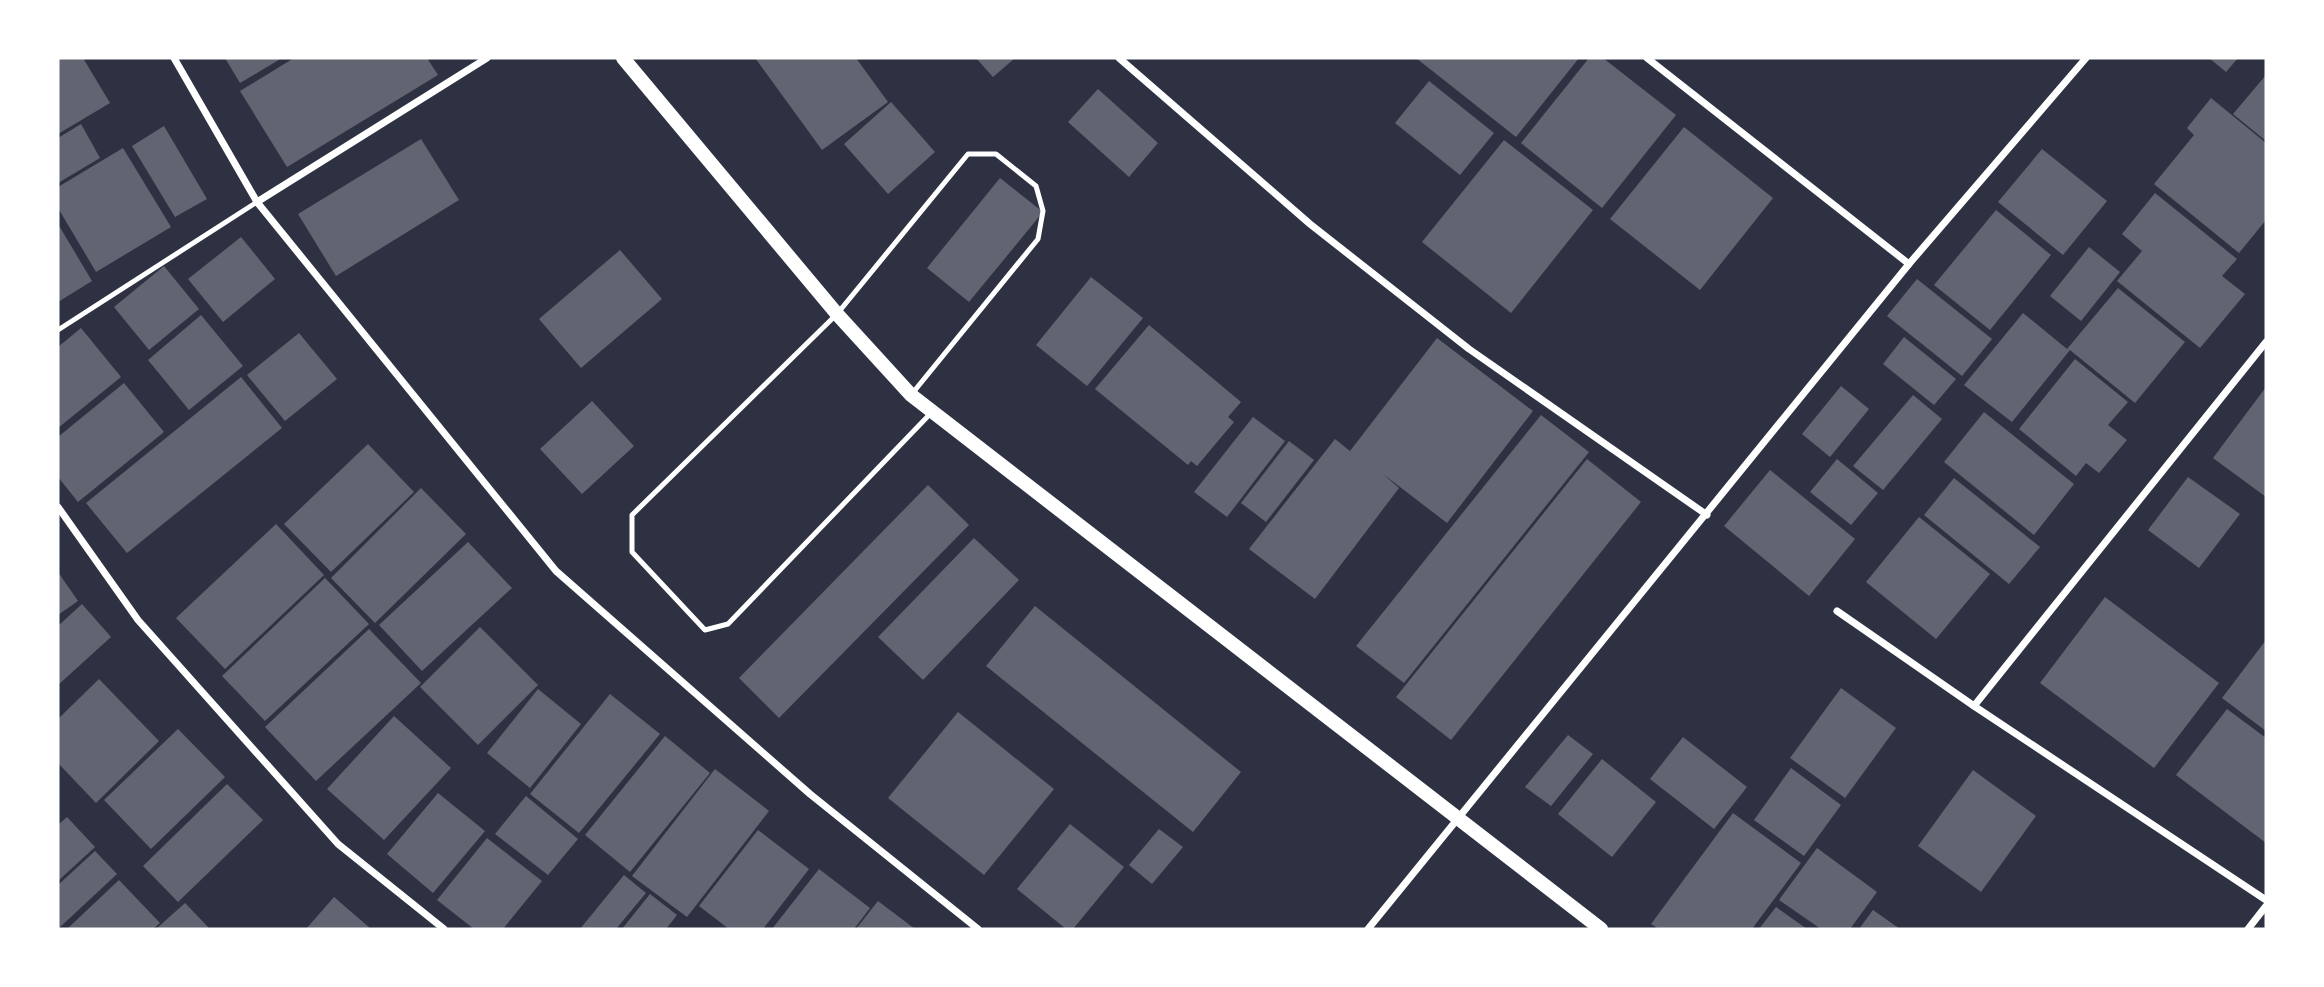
<svg xmlns="http://www.w3.org/2000/svg" width="2324" height="987" font-family="Montserrat,sans-serif">
<style>
.building{fill:#626471}
.lines{fill:none;stroke-linecap:round;stroke-linejoin:round}
.service{stroke:#fff;stroke-width:5}
.minor{stroke:#fff;stroke-width:7}
.secondary{stroke:#fff;stroke-width:14}
</style>
<rect width="100%" height="100%" fill="#2d3142"/>
<g class="building">
<path d="M58,58H83L110,103L58,134Z"/>
<path d="M225,58H282L240,83Z"/>
<path d="M294,58H427L438,75L287,167L240,91Z"/>
<path d="M755,58H856L888,102L822,150Z"/>
<path d="M976,58H1015L993,77Z"/>
<path d="M1416,58H1579L1516,137Z"/>
<path d="M1589,58H1603L1676,115L1602,208L1521,143Z"/>
<path d="M2209,58H2238L2226,72Z"/>
<path d="M2266,75V141L2233,114Z"/>
<path d="M1429,81L1494,133L1460,175L1395,123Z"/>
<path d="M1098,89L1158,143L1129,177L1068,122Z"/>
<path d="M2211,98L2266,143V220L2239,253L2154,184L2194,135L2187,128Z"/>
<path d="M891,102L935,152L888,194L844,144Z"/>
<path d="M81,124L100,158L58,183V138Z"/>
<path d="M164,126L207,199L175,217L132,146Z"/>
<path d="M1684,127L1773,198L1700,290L1610,219Z"/>
<path d="M421,139L459,200L336,276L298,214Z"/>
<path d="M1504,140L1593,210L1511,313L1422,242Z"/>
<path d="M123,148L171,227L96,272L58,208V187Z"/>
<path d="M2042,149L2107,201L2063,255L1998,202Z"/>
<path d="M1000,178L1043,212L969,302L927,268Z"/>
<path d="M2155,193L2237,259L2222,276L2245,294L2200,348L2117,281L2142,251L2122,234Z"/>
<path d="M1996,210L2051,255L1990,330L1934,285Z"/>
<path d="M58,224L92,281L58,302Z"/>
<path d="M241,237L275,279L223,322L188,279Z"/>
<path d="M2089,247L2120,272L2081,321L2050,296Z"/>
<path d="M620,250L662,299L581,368L539,319Z"/>
<path d="M164,266L199,309L149,350L114,307Z"/>
<path d="M1091,277L1143,318L1087,386L1036,345Z"/>
<path d="M1917,279L1992,339L1962,376L1887,316Z"/>
<path d="M2118,288L2185,342L2135,403L2070,350L2012,422L1964,385L2023,313L2067,349Z"/>
<path d="M201,315L243,366L189,410L148,360Z"/>
<path d="M1149,325L1241,402L1228,417L1234,422L1197,466L1191,461L1188,465L1095,389Z"/>
<path d="M81,328L121,377L58,428V347Z"/>
<path d="M299,333L337,379L285,421L247,375Z"/>
<path d="M1904,337L1956,379L1934,405L1883,364Z"/>
<path d="M1437,338L1533,411L1447,523L1383,474L1399,488L1315,599L1249,549L1335,439L1350,451Z"/>
<path d="M2075,359L2128,402L2108,425L2127,440L2099,473L2086,463L2076,476L2019,429Z"/>
<path d="M241,377L282,428L127,553L86,503Z"/>
<path d="M124,383L164,432L78,502L58,477V437Z"/>
<path d="M1841,386L1869,409L1830,457L1802,434Z"/>
<path d="M2266,387V497L2213,458Z"/>
<path d="M1913,395L1942,419L1883,490L1853,466Z"/>
<path d="M592,401L634,446L582,494L540,449Z"/>
<path d="M1984,412L2074,484L2034,535L1944,462Z"/>
<path d="M1541,415L1589,452L1404,683L1356,646Z"/>
<path d="M1253,417L1285,441L1227,517L1194,492Z"/>
<path d="M1289,441L1314,460L1266,522L1241,503Z"/>
<path d="M368,444L414,492L331,572L284,524Z"/>
<path d="M1587,459L1641,502L1451,740L1396,697Z"/>
<path d="M1837,459L1878,493L1851,525L1810,492Z"/>
<path d="M1770,470L1855,539L1809,596L1724,526Z"/>
<path d="M2188,477L2240,514L2199,568L2148,530Z"/>
<path d="M1954,478L2040,547L2009,584L1924,515Z"/>
<path d="M928,485L969,525L779,718L739,678Z"/>
<path d="M421,488L466,534L375,623L331,578Z"/>
<path d="M1919,517L1990,574L1936,639L1866,582Z"/>
<path d="M276,524L324,575L225,669L176,618Z"/>
<path d="M974,538L1019,580L923,680L878,637Z"/>
<path d="M468,542L512,588L422,671L379,625Z"/>
<path d="M58,572L78,601L58,615Z"/>
<path d="M325,578L369,624L265,721L222,676Z"/>
<path d="M2105,597L2219,683L2154,768L2040,683Z"/>
<path d="M82,604L111,637L58,685V626Z"/>
<path d="M1035,606L1241,772L1193,832L986,666Z"/>
<path d="M480,627L538,685L478,745L420,687Z"/>
<path d="M369,629L421,683L316,781L265,727Z"/>
<path d="M2266,640V731L2222,698Z"/>
<path d="M99,679L159,741L96,803L58,763V719Z"/>
<path d="M1841,688L1896,728L1845,798L1790,758Z"/>
<path d="M538,689L581,724L530,788L487,753Z"/>
<path d="M610,694L660,734L579,833L530,794Z"/>
<path d="M2227,709L2266,738V843L2176,775Z"/>
<path d="M958,712L1054,789L984,875L888,798Z"/>
<path d="M394,716L451,768L384,840L327,789Z"/>
<path d="M178,729L225,777L151,849L104,800Z"/>
<path d="M1568,735L1593,754L1551,806L1525,787Z"/>
<path d="M665,736L710,773L630,872L585,835Z"/>
<path d="M1683,737L1747,787L1714,829L1650,779Z"/>
<path d="M1602,759L1656,802L1612,857L1558,814Z"/>
<path d="M1791,768L1841,805L1804,856L1754,820Z"/>
<path d="M715,769L769,811L687,917L632,876Z"/>
<path d="M1973,770L2036,816L1981,892L1918,846Z"/>
<path d="M227,784L263,820L178,902L143,866Z"/>
<path d="M438,793L485,831L433,893L387,854Z"/>
<path d="M526,796L578,839L548,875L495,834Z"/>
<path d="M1733,813L1801,863L1752,929H1659L1651,924Z"/>
<path d="M67,817L95,847L58,881V825Z"/>
<path d="M1070,824L1124,867L1073,929H1066L1017,889Z"/>
<path d="M1159,829L1183,847L1152,884L1129,865Z"/>
<path d="M758,830L809,869L763,929H729L699,906Z"/>
<path d="M487,838L542,881L503,929H474L437,900Z"/>
<path d="M1817,848L1877,892L1850,929H1821L1779,900Z"/>
<path d="M95,851L117,874L58,929V885Z"/>
<path d="M819,869L870,908L854,929H772Z"/>
<path d="M624,875L646,893L616,929H580Z"/>
<path d="M119,880L160,923L153,929H67Z"/>
<path d="M650,894L677,915L666,929H622Z"/>
<path d="M334,897L371,929H306Z"/>
<path d="M878,901L915,929H856Z"/>
<path d="M185,903L210,929H156Z"/>
<path d="M1776,907L1807,929H1759Z"/>
<path d="M1873,910L1900,929H1859Z"/>
</g>
<g class="lines">
<g class="service">
<path d="M58,330L257,202"/>
<path d="M911,395L1038,239L1043,211L1036,186L996,154H968L837,314L632,515V552L705,630L728,624L931,413"/>
</g>
<g class="minor">
<path d="M174,58L257,202L556,571L810,794L978,929"/>
<path d="M1119,58L1310,224L1469,349L1707,515"/>
<path d="M1647,58L1909,264"/>
<path d="M257,202L487,58"/>
<path d="M58,507L138,620L338,844L444,929"/>
<path d="M1837,611L1974,706L2266,900"/>
<path d="M1974,706L2266,342"/>
<path d="M1368,929L1909,264L2086,58"/>
<path d="M2248,929L2266,906"/>
</g>
<path class="secondary" d="M623,58L837,314L911,395L1601,929"/>
</g>
<rect width="2324" height="987" fill="none" stroke="#ffffff" stroke-width="119"/>
</svg>
